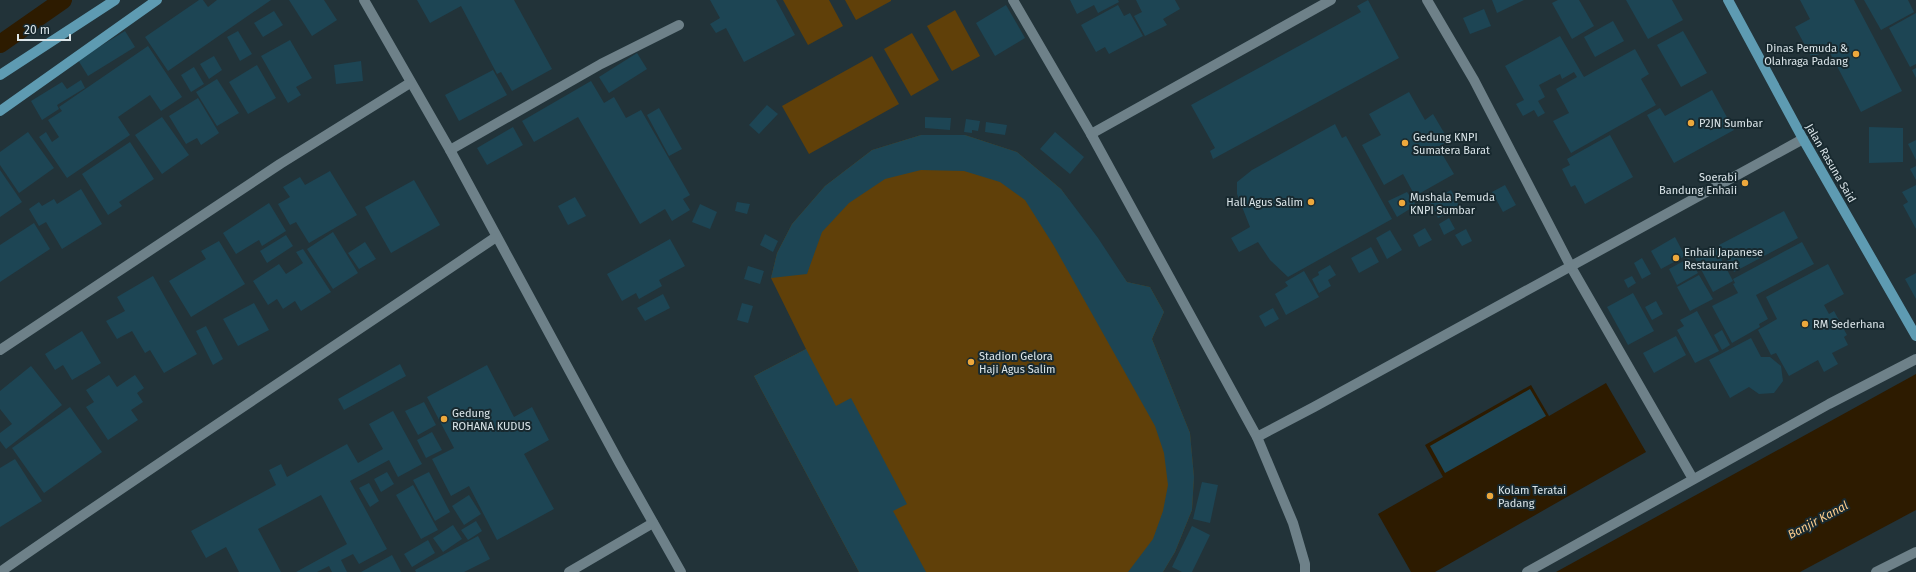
<svg xmlns="http://www.w3.org/2000/svg" width="1916" height="572" font-family="'Fira Sans',sans-serif">
<style>
.green{fill:#604009}
.water{fill:#2d1b00}
.lines{fill:none;stroke-linecap:round;stroke-linejoin:round}
.canal{stroke:#2d1b00;stroke-width:18}
.building{fill:#1d4554}
.minor{stroke:#6e8189;stroke-width:10}
.major{stroke:#5e9bb2;stroke-width:10}
.poi-dot{fill:#eda83c;stroke:#18292f;stroke-width:1.5}
.labels{text-anchor:middle;stroke-width:4;stroke-linejoin:round;paint-order:stroke}
.poi-label{font-size:11px;fill:#dce6ea;stroke:#18292f;text-anchor:start}
.street-label{font-size:11px;fill:#dce6ea;stroke:#18292f}
.water-label{font-size:12px;font-style:italic;fill:#f9cb8c;stroke:#18292f}
</style>
<rect width="100%" height="100%" fill="#223339"/>
<g class="green">
<path d="M783,0H829L843,26L808,45Z"/>
<path d="M845,0H891V1L856,20Z"/>
<path d="M955,10L980,56L952,71L927,26Z"/>
<path d="M912,33L939,80L911,96L884,49Z"/>
<path d="M872,56L899,104L809,154L782,106Z"/>
<path d="M921,135H965L1017,152L1061,189L1127,282L1150,287L1164,312L1152,339L1190,433L1194,477L1192,510L1175,552L1163,572H859L754,376L806,349L771,278L777,253L792,224L825,186L872,150Z"/>
</g>
<g class="water">
<path d="M1916,374V510L1800,572H1556Z"/>
<path d="M1606,383L1646,452L1435,572H1411L1378,514L1443,477L1425,445L1531,385L1549,416Z"/>
</g>
<g class="lines">
<path class="canal" d="M0,44L63,0"/>
</g>
<g class="building">
<path d="M199,0H203L208,7L217,0H271L168,71L145,37Z"/>
<path d="M289,0H324L337,20L312,36Z"/>
<path d="M417,0H514L552,69L512,91L501,72L497,74L461,6L430,23Z"/>
<path d="M710,0H776L795,35L744,62L726,28L716,33L710,24L720,18Z"/>
<path d="M1070,0H1118L1119,2L1098,13L1094,5L1077,14Z"/>
<path d="M1136,0H1175L1180,9L1163,19L1167,25L1145,36L1134,16L1142,12Z"/>
<path d="M1368,0L1399,58L1213,159L1210,151L1215,148L1191,105L1361,12L1357,6Z"/>
<path d="M1492,0H1524L1497,13Z"/>
<path d="M1558,0H1579L1594,26L1572,39L1552,3Z"/>
<path d="M1626,0H1672L1683,20L1648,39Z"/>
<path d="M1800,0H1854L1902,91L1861,112L1828,49L1812,58L1795,27L1810,19Z"/>
<path d="M1864,0H1908L1914,12L1881,30Z"/>
<path d="M1006,5L1025,38L995,56L976,23Z"/>
<path d="M1118,5L1124,16L1130,13L1143,36L1109,54L1105,47L1096,52L1081,25Z"/>
<path d="M1484,9L1491,26L1470,34L1463,18Z"/>
<path d="M274,11L283,25L263,37L254,23Z"/>
<path d="M1916,13V64L1910,67L1889,28Z"/>
<path d="M1613,21L1624,41L1595,57L1584,37Z"/>
<path d="M125,31L135,47L88,76L78,60Z"/>
<path d="M238,31L252,54L240,61L227,37Z"/>
<path d="M1683,31L1707,73L1681,87L1657,45Z"/>
<path d="M1560,36L1584,77L1635,49L1649,74L1641,79L1656,105L1571,153L1553,121L1569,113L1556,89L1577,77L1574,72L1562,79L1560,74L1539,85L1545,97L1538,101L1545,113L1538,117L1534,110L1523,116L1516,104L1524,100L1505,66Z"/>
<path d="M290,40L312,78L296,87L301,95L288,103L261,56Z"/>
<path d="M148,46L182,97L161,111L150,95L118,117L130,135L67,178L39,137L46,132L52,142L59,137L48,120L62,111L59,107Z"/>
<path d="M637,53L647,69L609,93L599,77Z"/>
<path d="M214,56L222,70L209,79L200,64Z"/>
<path d="M361,61L363,81L336,84L334,65Z"/>
<path d="M257,65L276,98L248,114L229,82Z"/>
<path d="M194,67L204,84L191,92L181,75Z"/>
<path d="M1916,68V78L1912,70Z"/>
<path d="M493,70L507,95L459,121L445,95Z"/>
<path d="M217,79L239,113L217,126L196,92Z"/>
<path d="M81,80L85,88L57,105L59,109L42,120L31,101L62,82L67,89Z"/>
<path d="M591,81L604,103L614,97L626,118L641,110L690,195L683,199L690,210L672,221L665,209L640,224L578,117L534,142L522,121Z"/>
<path d="M1712,90L1734,130L1674,163L1647,115L1660,108L1665,116Z"/>
<path d="M1409,92L1425,120L1433,114L1449,141L1438,147L1454,174L1415,196L1403,174L1384,185L1362,145L1381,135L1369,114Z"/>
<path d="M198,98L219,133L201,145L197,138L186,144L169,116Z"/>
<path d="M767,105L778,114L759,134L749,125Z"/>
<path d="M659,108L682,149L669,156L647,115Z"/>
<path d="M162,117L189,155L162,174L135,135Z"/>
<path d="M925,117L951,118L950,130L925,128Z"/>
<path d="M966,119L980,121L978,131L972,130V133L964,132Z"/>
<path d="M986,122L1007,125L1005,135L985,132Z"/>
<path d="M1335,124L1342,138L1346,136L1392,219L1288,277L1270,260L1258,242L1239,252L1231,238L1250,227L1237,194V182L1252,170Z"/>
<path d="M513,127L523,145L487,165L477,148Z"/>
<path d="M1869,127L1903,128V162L1869,163Z"/>
<path d="M28,132L54,168L19,193L0,165V152Z"/>
<path d="M1055,132L1084,157L1070,174L1040,149Z"/>
<path d="M921,135H965L1017,152L1061,189L1098,238L1127,282L1150,287L1164,312L1152,339L1190,433L1194,477L1192,510L1175,552L1163,572H1128L1153,539L1163,511L1168,485L1164,453L1155,426L1054,246L1025,200L1000,182L964,171L921,170L885,179L849,203L822,232L807,274L771,278L777,253L792,224L825,186L872,150Z"/>
<path d="M1610,135L1633,177L1585,204L1575,185L1571,187L1562,169L1570,165L1567,159Z"/>
<path d="M1916,140V160L1908,144Z"/>
<path d="M130,142L154,179L119,202L122,206L108,215L82,174Z"/>
<path d="M1916,166V180L1910,169Z"/>
<path d="M0,170L22,202L0,217Z"/>
<path d="M330,171L357,215L309,243L296,222L290,225L278,204L290,197L283,187L300,177L305,185Z"/>
<path d="M414,180L440,225L391,253L365,207Z"/>
<path d="M1505,185L1516,205L1503,212L1492,192Z"/>
<path d="M1916,185V229L1903,205L1908,202L1902,192Z"/>
<path d="M81,189L102,224L62,249L46,222L39,226L29,209L39,202L42,206L54,199L57,204Z"/>
<path d="M1451,190L1460,207L1438,218L1430,202Z"/>
<path d="M1407,192L1416,205L1397,217L1388,201Z"/>
<path d="M575,197L586,216L568,225L558,206Z"/>
<path d="M737,202L750,204L747,214L735,211Z"/>
<path d="M269,203L286,231L262,246L259,240L236,254L223,233Z"/>
<path d="M700,204L717,212L710,229L692,222Z"/>
<path d="M1784,211L1798,238L1734,272L1719,245Z"/>
<path d="M1449,218L1455,229L1444,235L1439,224Z"/>
<path d="M34,223L50,249L0,282V245Z"/>
<path d="M1425,228L1432,240L1419,247L1413,235Z"/>
<path d="M1466,229L1472,241L1462,246L1455,235Z"/>
<path d="M1390,230L1402,250L1387,259L1376,238Z"/>
<path d="M333,232L358,273L333,289L307,249Z"/>
<path d="M765,234L778,241L773,252L760,245Z"/>
<path d="M286,235L293,246L267,263L260,251Z"/>
<path d="M1675,237L1685,256L1661,269L1651,251Z"/>
<path d="M670,239L685,266L659,280L662,286L639,299L636,293L622,301L607,274Z"/>
<path d="M219,241L245,284L191,317L169,281L206,259L201,251Z"/>
<path d="M365,242L376,259L359,269L348,253Z"/>
<path d="M1802,242L1814,264L1756,295L1768,319L1759,324L1760,327L1732,343L1712,306L1738,293L1733,284L1735,283L1733,279Z"/>
<path d="M1371,247L1379,262L1359,273L1351,258Z"/>
<path d="M1715,247L1733,281L1713,292L1695,258Z"/>
<path d="M303,249L331,292L301,311L295,301L283,309L277,299L268,305L253,281L279,264L286,274L303,263L296,252Z"/>
<path d="M1642,258L1651,274L1642,279L1634,263Z"/>
<path d="M1689,258L1698,273L1677,285L1669,269Z"/>
<path d="M1828,264L1844,294L1824,305L1829,314L1834,311L1847,335L1844,337L1848,345L1832,353L1838,364L1824,372L1818,360L1789,376L1776,353L1771,355L1758,330L1777,319L1766,297Z"/>
<path d="M1330,265L1336,275L1328,280L1331,286L1319,293L1312,279L1319,275L1318,272Z"/>
<path d="M748,266L764,271L760,284L744,279Z"/>
<path d="M1304,271L1319,297L1286,315L1275,294L1288,286L1285,282Z"/>
<path d="M1916,273V299L1905,279Z"/>
<path d="M1699,275L1713,299L1690,311L1677,287Z"/>
<path d="M153,276L197,354L164,373L150,350L145,353L132,331L117,339L106,321L125,311L117,297Z"/>
<path d="M1632,276L1636,283L1628,288L1624,280Z"/>
<path d="M1633,293L1654,331L1628,345L1607,307Z"/>
<path d="M663,294L670,308L645,321L637,308Z"/>
<path d="M1656,301L1663,314L1652,320L1645,307Z"/>
<path d="M254,303L269,330L238,346L223,319Z"/>
<path d="M742,303L753,306L748,323L737,320Z"/>
<path d="M1273,308L1279,319L1265,327L1259,316Z"/>
<path d="M1697,311L1719,351L1695,363L1677,330L1684,326L1680,320Z"/>
<path d="M206,326L223,359L213,365L196,331Z"/>
<path d="M1722,330L1730,345L1722,350L1714,335Z"/>
<path d="M82,331L101,363L72,380L63,365L55,370L45,354Z"/>
<path d="M1676,336L1686,355L1654,373L1643,353Z"/>
<path d="M1751,338L1761,357H1770L1781,366L1783,381L1774,393L1759,394L1749,387L1730,398L1709,360Z"/>
<path d="M806,349L836,406L851,398L907,504L893,511L926,572H859L754,376Z"/>
<path d="M400,364L406,376L344,410L338,399Z"/>
<path d="M487,365L514,417L532,407L549,440L524,454L554,509L497,540L469,486L451,496L432,459L454,448L427,397Z"/>
<path d="M31,366L62,405L6,449L0,441V433L12,424L0,409V391Z"/>
<path d="M109,375L117,387L135,375L144,388L137,393L143,402L131,410L138,420L108,440L86,407L94,402L86,390Z"/>
<path d="M1530,389L1546,416L1445,473L1430,446Z"/>
<path d="M424,402L436,425L418,435L405,411Z"/>
<path d="M70,407L102,452L44,493L12,448Z"/>
<path d="M393,411L422,464L398,477L389,460L350,481L387,549L359,564L353,554L341,560L347,572H332L329,566L317,572H296L347,544L321,495L258,529L281,572H239L226,547L206,558L191,531L276,485L269,470L281,464L287,477L347,444L358,463L383,449L369,424Z"/>
<path d="M432,432L442,450L426,458L417,440Z"/>
<path d="M15,459L42,501L0,527V468Z"/>
<path d="M387,472L394,484L381,492L374,479Z"/>
<path d="M429,472L450,512L435,521L413,480Z"/>
<path d="M1202,482L1218,485L1210,523L1193,519Z"/>
<path d="M369,483L379,501L370,507L359,488Z"/>
<path d="M413,485L438,530L421,539L396,495Z"/>
<path d="M469,495L481,514L464,525L452,506Z"/>
<path d="M476,521L482,531L468,540L461,530Z"/>
<path d="M453,525L462,539L443,552L433,538Z"/>
<path d="M1192,526L1210,535L1192,572H1182L1172,567Z"/>
<path d="M478,536L490,559L464,572H416L415,570Z"/>
<path d="M428,540L435,553L412,567L404,554Z"/>
<path d="M392,555L401,572H361Z"/>
</g>
<g class="lines">
<g class="minor">
<path d="M364,0L450,150L620,464L681,572"/>
<path d="M1013,0L1091,134L1257,437L1293,523L1305,564V572"/>
<path d="M1427,0L1474,80L1571,267L1693,479"/>
<path d="M1091,134L1331,0"/>
<path d="M450,150L601,64L679,25"/>
<path d="M0,350L280,164L410,83"/>
<path d="M1257,437L1314,407L1803,139"/>
<path d="M0,572C164,458 331,349 496,237"/>
<path d="M569,572L653,523"/>
<path d="M1527,572L1829,404L1916,359"/>
<path d="M1876,572L1916,552"/>
</g>
<g class="major">
<path d="M1728,0L1803,139L1916,336"/>
<path d="M0,75L115,0"/>
<path d="M0,111L157,0"/>
</g>
</g>
<g class="poi-dot">
<circle cx="1856" cy="54" r="4"/>
<circle cx="1691" cy="123" r="4"/>
<circle cx="1405" cy="143" r="4"/>
<circle cx="1745" cy="183" r="4"/>
<circle cx="1311" cy="202" r="4"/>
<circle cx="1402" cy="203" r="4"/>
<circle cx="1676" cy="258" r="4"/>
<circle cx="1805" cy="324" r="4"/>
<circle cx="971" cy="362" r="4"/>
<circle cx="444" cy="419" r="4"/>
<circle cx="1490" cy="496" r="4"/>
</g>
<g class="labels">
<g class="poi-label">
<text x="1848" y="52" text-anchor="end">Dinas Pemuda &amp;<tspan x="1848" dy="13">Olahraga Padang</tspan></text>
<text x="1699" y="127">P2JN Sumbar</text>
<text x="1413" y="141">Gedung KNPI<tspan x="1413" dy="13">Sumatera Barat</tspan></text>
<text x="1737" y="181" text-anchor="end">Soerabi<tspan x="1737" dy="13">Bandung Enhaii</tspan></text>
<text x="1410" y="201">Mushala Pemuda<tspan x="1410" dy="13">KNPI Sumbar</tspan></text>
<text x="1303" y="206" text-anchor="end">Hall Agus Salim</text>
<text x="1684" y="256">Enhaii Japanese<tspan x="1684" dy="13">Restaurant</tspan></text>
<text x="1813" y="328">RM Sederhana</text>
<text x="979" y="360">Stadion Gelora<tspan x="979" dy="13">Haji Agus Salim</tspan></text>
<text x="452" y="417">Gedung<tspan x="452" dy="13">ROHANA KUDUS</tspan></text>
<text x="1498" y="494">Kolam Teratai<tspan x="1498" dy="13">Padang</tspan></text>
</g>
<g class="street-label">
<text transform="translate(1831 163) rotate(60)" y="4">Jalan Rasuna Said</text>
</g>
<g class="water-label">
<text transform="translate(1818 520) rotate(-28)" y="4">Banjir Kanal</text>
</g>
</g>
<path d="M18 34v6h52v-6" fill="none" stroke="#dce6ea" stroke-width="2"/>
<text x="24" y="34" font-size="12" fill="#dce6ea" stroke="#18292f" stroke-width="3" paint-order="stroke">20 m</text>
</svg>
